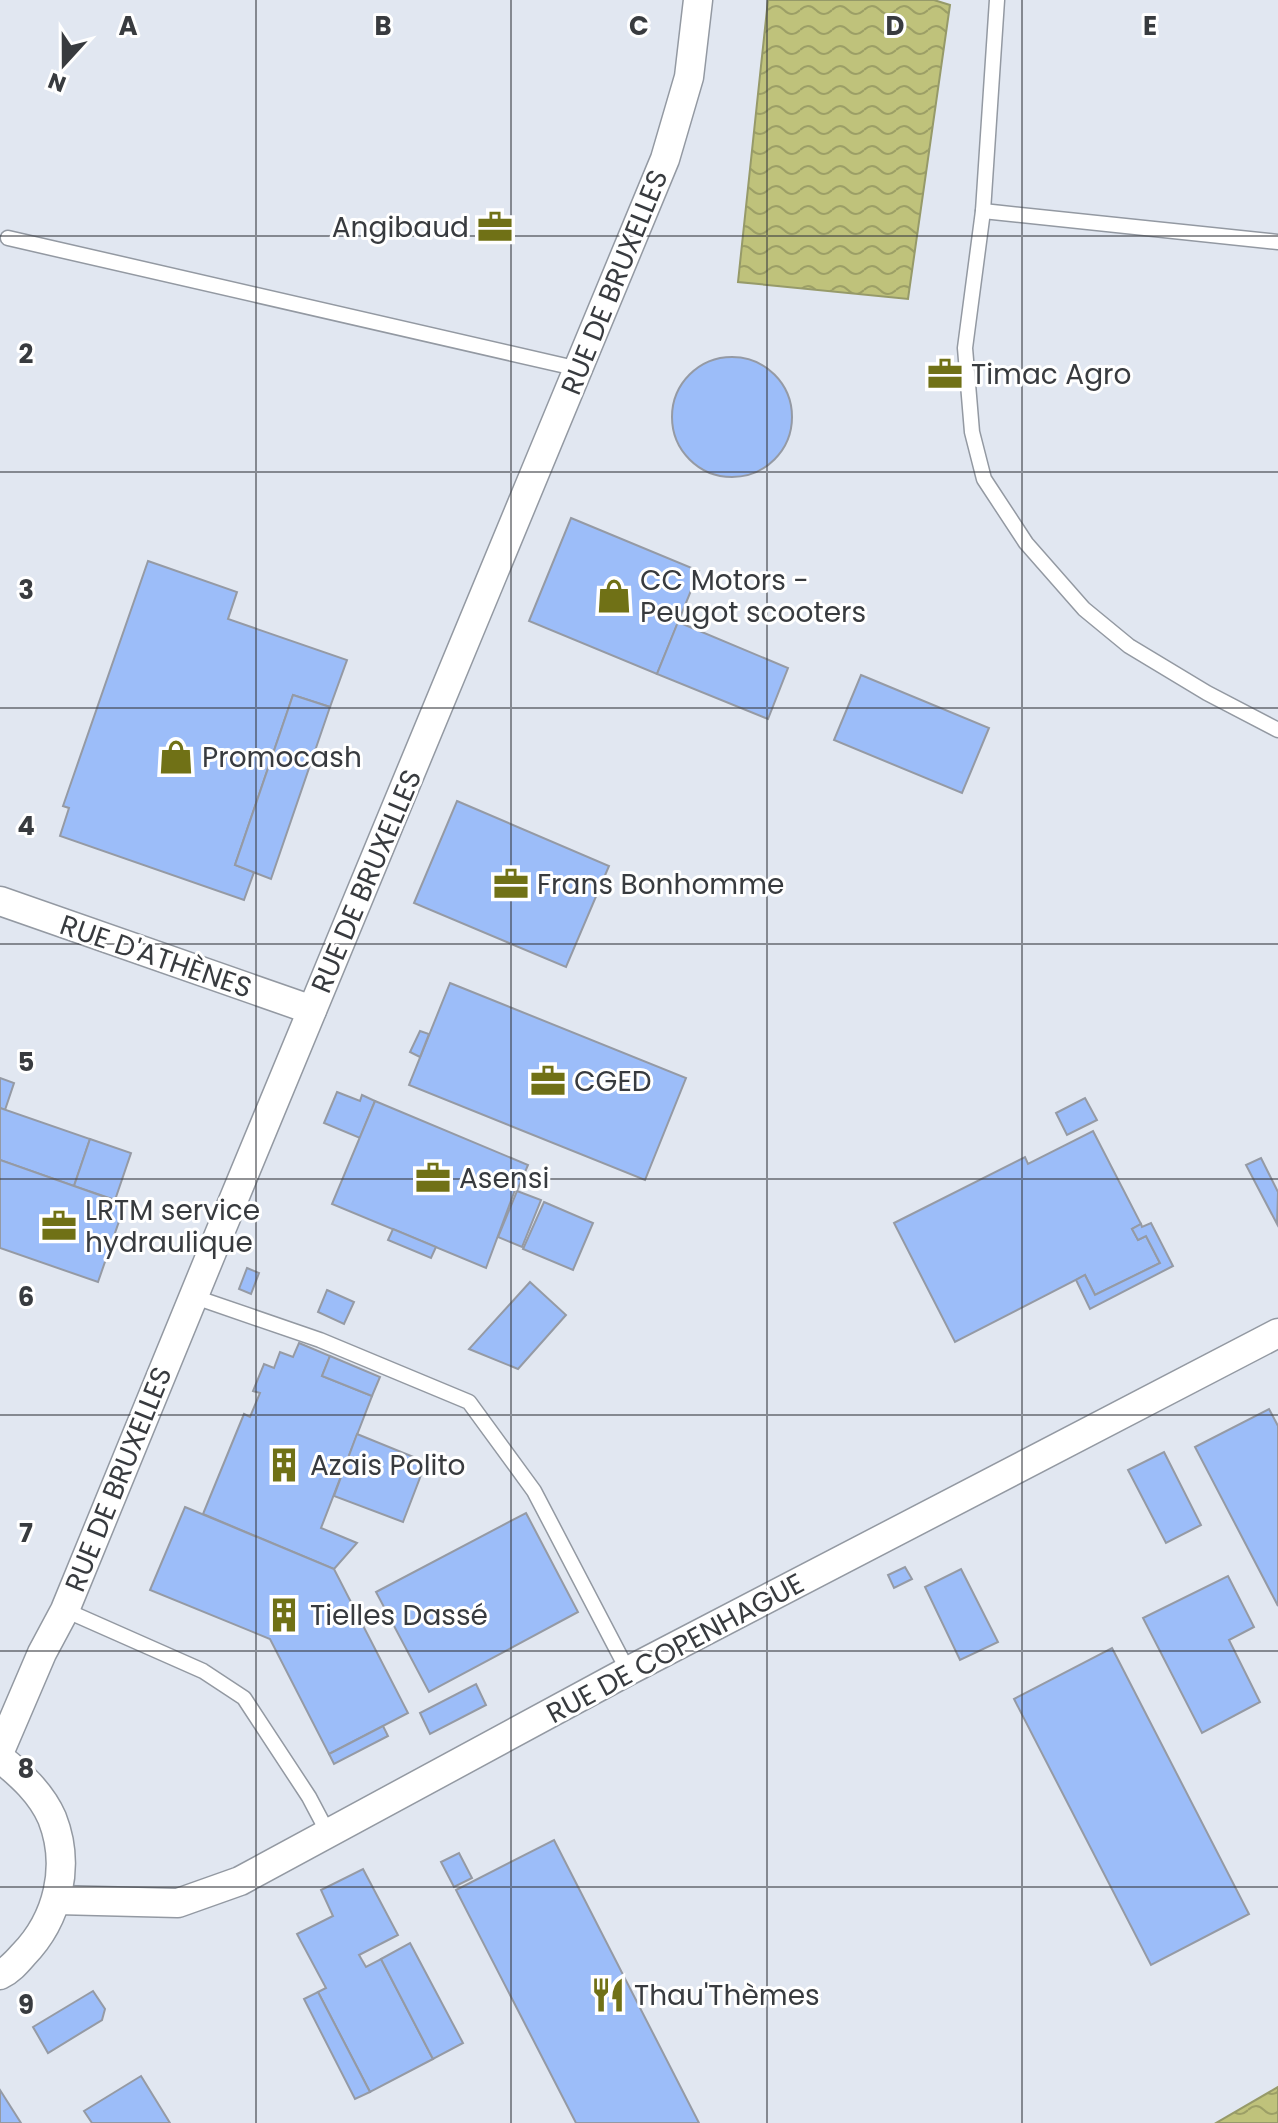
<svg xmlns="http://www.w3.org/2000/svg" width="1278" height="2123" font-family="Poppins,sans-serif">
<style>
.water{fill:url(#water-waves);stroke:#969a69;stroke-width:2}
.building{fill:#9cbdf9;stroke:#959aa4;stroke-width:2}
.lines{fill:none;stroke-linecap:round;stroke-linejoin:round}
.lane-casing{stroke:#9399a2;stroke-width:17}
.street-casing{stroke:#9399a2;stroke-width:31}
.lane{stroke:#fff;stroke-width:14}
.street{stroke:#fff;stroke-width:28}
.grid{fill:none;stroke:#383b3f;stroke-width:2;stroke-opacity:0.55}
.labels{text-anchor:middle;stroke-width:6;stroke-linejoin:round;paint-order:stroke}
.poi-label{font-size:28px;fill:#383b3f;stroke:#fff;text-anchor:start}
.street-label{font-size:28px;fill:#383b3f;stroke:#fff}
.grid-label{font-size:26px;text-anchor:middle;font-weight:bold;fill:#383b3f;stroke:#fff;stroke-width:6;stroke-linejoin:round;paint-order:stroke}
</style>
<defs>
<pattern id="water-waves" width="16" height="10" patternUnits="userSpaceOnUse" patternTransform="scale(2)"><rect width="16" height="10" fill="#bfc27b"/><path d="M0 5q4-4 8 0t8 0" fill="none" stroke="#9c9f66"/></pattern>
</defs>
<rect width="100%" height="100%" fill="#e1e7f1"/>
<g class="water">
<path d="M768,0H934L950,5L908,299L738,282Z"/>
<path d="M1278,2087V2123H1216Z"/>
</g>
<g class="building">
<circle cx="732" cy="417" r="60"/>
<path d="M571,518L699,571L657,674L529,621Z"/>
<path d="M148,561L237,592L228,619L347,660L330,707L293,695L235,865L254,872L244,900L60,836L69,808L63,806Z"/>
<path d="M678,622L788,668L768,719L657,674Z"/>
<path d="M861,675L989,728L962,793L834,740Z"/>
<path d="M293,695L330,707L271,879L235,865Z"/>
<path d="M457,801L609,866L566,967L414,903Z"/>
<path d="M450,983L686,1078L645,1180L409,1085Z"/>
<path d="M420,1031L429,1034L420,1057L410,1052Z"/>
<path d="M0,1078L14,1083L5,1110L0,1108Z"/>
<path d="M337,1092L360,1101L362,1095L375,1101L360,1138L324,1123Z"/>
<path d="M1085,1098L1097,1120L1067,1135L1056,1113Z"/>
<path d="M375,1101L528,1165L517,1191L515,1190L486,1268L332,1204Z"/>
<path d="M0,1108L90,1139L74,1186L0,1160Z"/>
<path d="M1093,1131L1141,1224L1132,1229L1138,1240L1146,1236L1160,1263L1095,1295L1085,1275L955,1342L894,1223L1025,1157L1028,1164Z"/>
<path d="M90,1139L131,1153L115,1200L74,1186Z"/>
<path d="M1261,1158L1278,1192L1277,1224L1246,1165Z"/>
<path d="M0,1160L125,1204L98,1282L0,1248Z"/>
<path d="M517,1191L541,1200L522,1247L498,1237Z"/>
<path d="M544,1202L593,1223L573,1270L523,1249Z"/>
<path d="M1151,1223L1173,1266L1090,1309L1076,1280L1085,1275L1095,1295L1160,1263L1146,1236L1138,1240L1132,1229L1141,1224L1142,1227Z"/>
<path d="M393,1229L436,1247L431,1258L388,1240Z"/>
<path d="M247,1268L259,1273L251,1294L239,1289Z"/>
<path d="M530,1282L566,1315L518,1369L469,1349Z"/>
<path d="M327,1290L354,1302L344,1324L318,1312Z"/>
<path d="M299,1343L330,1356L322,1376L372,1396L321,1528L357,1543L334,1569L203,1514L244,1414L250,1417L260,1393L253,1391L264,1364L274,1368L280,1352L293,1357Z"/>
<path d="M330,1356L380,1377L372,1396L322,1376Z"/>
<path d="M1269,1409L1278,1426V1606L1195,1447Z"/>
<path d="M357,1434L426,1462L403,1522L334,1496Z"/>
<path d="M1164,1452L1201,1525L1166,1543L1128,1470Z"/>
<path d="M185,1507L334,1569L408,1713L329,1754L270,1639L150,1590Z"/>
<path d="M526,1513L578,1612L429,1692L376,1592Z"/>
<path d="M905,1567L912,1579L894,1588L888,1575Z"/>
<path d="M961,1569L998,1642L960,1660L925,1587Z"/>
<path d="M1228,1576L1254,1627L1229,1640L1260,1702L1202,1733L1143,1618Z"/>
<path d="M1112,1648L1249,1914L1151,1965L1014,1699Z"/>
<path d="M476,1684L486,1705L430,1734L420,1713Z"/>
<path d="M383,1726L388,1736L334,1764L329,1754Z"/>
<path d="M554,1840L699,2123H576L456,1890Z"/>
<path d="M459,1853L472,1878L454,1887L441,1862Z"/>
<path d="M363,1869L398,1935L359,1955L366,1967L381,1959L433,2059L370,2092L318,1992L326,1988L297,1934L333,1916L321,1890Z"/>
<path d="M410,1943L463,2043L433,2059L381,1959Z"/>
<path d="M93,1991L105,2009L102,2020L48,2053L33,2027Z"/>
<path d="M318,1992L370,2092L355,2099L304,1999Z"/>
<path d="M141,2076L170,2123H92L84,2111Z"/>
<path d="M0,2090L21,2123H0Z"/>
</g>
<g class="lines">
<g class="lane-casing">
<g id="lane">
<path d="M997,0L983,211L965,348L972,432L984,479L1026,543L1084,609L1129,646L1207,693L1278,730"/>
<path d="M983,211L1278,242"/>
<path d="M8,238L579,369"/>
<path d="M192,1296L320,1340L469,1402L534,1491L628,1671"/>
<path d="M65,1610L203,1671L244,1698L309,1797L328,1833"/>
</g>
</g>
<g class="street-casing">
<g id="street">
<path d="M0,901L312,1010"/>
<path d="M0,1751L42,1653L65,1610C262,1125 467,643 665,159L689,77L698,0"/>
<path d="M0,1758C21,1775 41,1793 52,1818C71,1866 58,1919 23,1955C16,1963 10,1970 0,1975"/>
<path d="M57,1900L178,1903L240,1881L628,1671L1278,1333"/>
</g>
</g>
<use href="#lane" class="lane"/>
<use href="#street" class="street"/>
</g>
<path class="grid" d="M256,0V2123M511,0V2123M767,0V2123M1022,0V2123M0,236H1278M0,472H1278M0,708H1278M0,944H1278M0,1179H1278M0,1415H1278M0,1651H1278M0,1887H1278"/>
<defs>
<g id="office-bare" transform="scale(2.76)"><path d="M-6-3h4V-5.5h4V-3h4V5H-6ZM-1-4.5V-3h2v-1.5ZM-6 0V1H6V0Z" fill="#707116" stroke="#fff" stroke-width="2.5" paint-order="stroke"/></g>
<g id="shop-bare" transform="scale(2.76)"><path d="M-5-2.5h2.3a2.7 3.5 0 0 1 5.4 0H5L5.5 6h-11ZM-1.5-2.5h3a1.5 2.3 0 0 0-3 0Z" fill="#707116" stroke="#fff" stroke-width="2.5" paint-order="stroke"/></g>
<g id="building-bare" transform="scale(2.76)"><path d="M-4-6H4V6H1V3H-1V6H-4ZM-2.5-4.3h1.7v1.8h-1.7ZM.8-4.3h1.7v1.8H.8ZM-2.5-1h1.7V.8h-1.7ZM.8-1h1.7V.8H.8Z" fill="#707116" stroke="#fff" stroke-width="2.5" paint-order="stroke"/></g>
<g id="restaurant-bare" transform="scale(2.76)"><path d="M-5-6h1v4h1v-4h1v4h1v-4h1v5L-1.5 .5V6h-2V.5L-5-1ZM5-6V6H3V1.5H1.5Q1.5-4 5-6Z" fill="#707116" stroke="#fff" stroke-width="2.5" paint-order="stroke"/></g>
</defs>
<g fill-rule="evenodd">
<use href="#office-bare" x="495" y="227"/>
<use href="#office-bare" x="945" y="374"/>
<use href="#shop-bare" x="614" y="596"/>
<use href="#shop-bare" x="176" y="757"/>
<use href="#office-bare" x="511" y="884"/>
<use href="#office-bare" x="548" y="1081"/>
<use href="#office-bare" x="433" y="1178"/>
<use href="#office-bare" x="59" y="1226"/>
<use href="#building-bare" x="284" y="1465"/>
<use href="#building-bare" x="284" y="1615"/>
<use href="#restaurant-bare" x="608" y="1995"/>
</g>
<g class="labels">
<g class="poi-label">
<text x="469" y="237" text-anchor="end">Angibaud</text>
<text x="971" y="384">Timac Agro</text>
<text x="640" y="590">CC Motors -<tspan x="640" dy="32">Peugot scooters</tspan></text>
<text x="202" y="767">Promocash</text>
<text x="537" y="894">Frans Bonhomme</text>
<text x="574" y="1091">CGED</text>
<text x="459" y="1188">Asensi</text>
<text x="85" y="1220">LRTM service<tspan x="85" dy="32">hydraulique</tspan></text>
<text x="310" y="1475">Azais Polito</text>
<text x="310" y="1625">Tielles Dassé</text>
<text x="634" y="2005">Thau'Thèmes</text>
</g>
<g class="street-label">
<text transform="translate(614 282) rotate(-68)" y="10">RUE DE BRUXELLES</text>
<text transform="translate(366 881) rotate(-67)" y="10">RUE DE BRUXELLES</text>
<text transform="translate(156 956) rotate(19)" y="10">RUE D'ATHÈNES</text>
<text transform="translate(118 1479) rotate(-68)" y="10">RUE DE BRUXELLES</text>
<text transform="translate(675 1648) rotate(-28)" y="10">RUE DE COPENHAGUE</text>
</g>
</g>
<g class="grid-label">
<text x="128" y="35">A</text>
<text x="383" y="35">B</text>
<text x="639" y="35">C</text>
<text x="895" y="35">D</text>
<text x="1150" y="35">E</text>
<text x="26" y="363">2</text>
<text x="26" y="599">3</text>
<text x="26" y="835">4</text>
<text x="26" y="1071">5</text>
<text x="26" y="1306">6</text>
<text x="26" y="1542">7</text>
<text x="26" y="1778">8</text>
<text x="26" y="2014">9</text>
</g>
<g transform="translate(64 64) rotate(201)" stroke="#ffffff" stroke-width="6" paint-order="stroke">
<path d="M0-6L14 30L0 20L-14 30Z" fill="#383b3f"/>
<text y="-12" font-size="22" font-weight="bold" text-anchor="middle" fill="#383b3f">N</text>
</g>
</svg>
